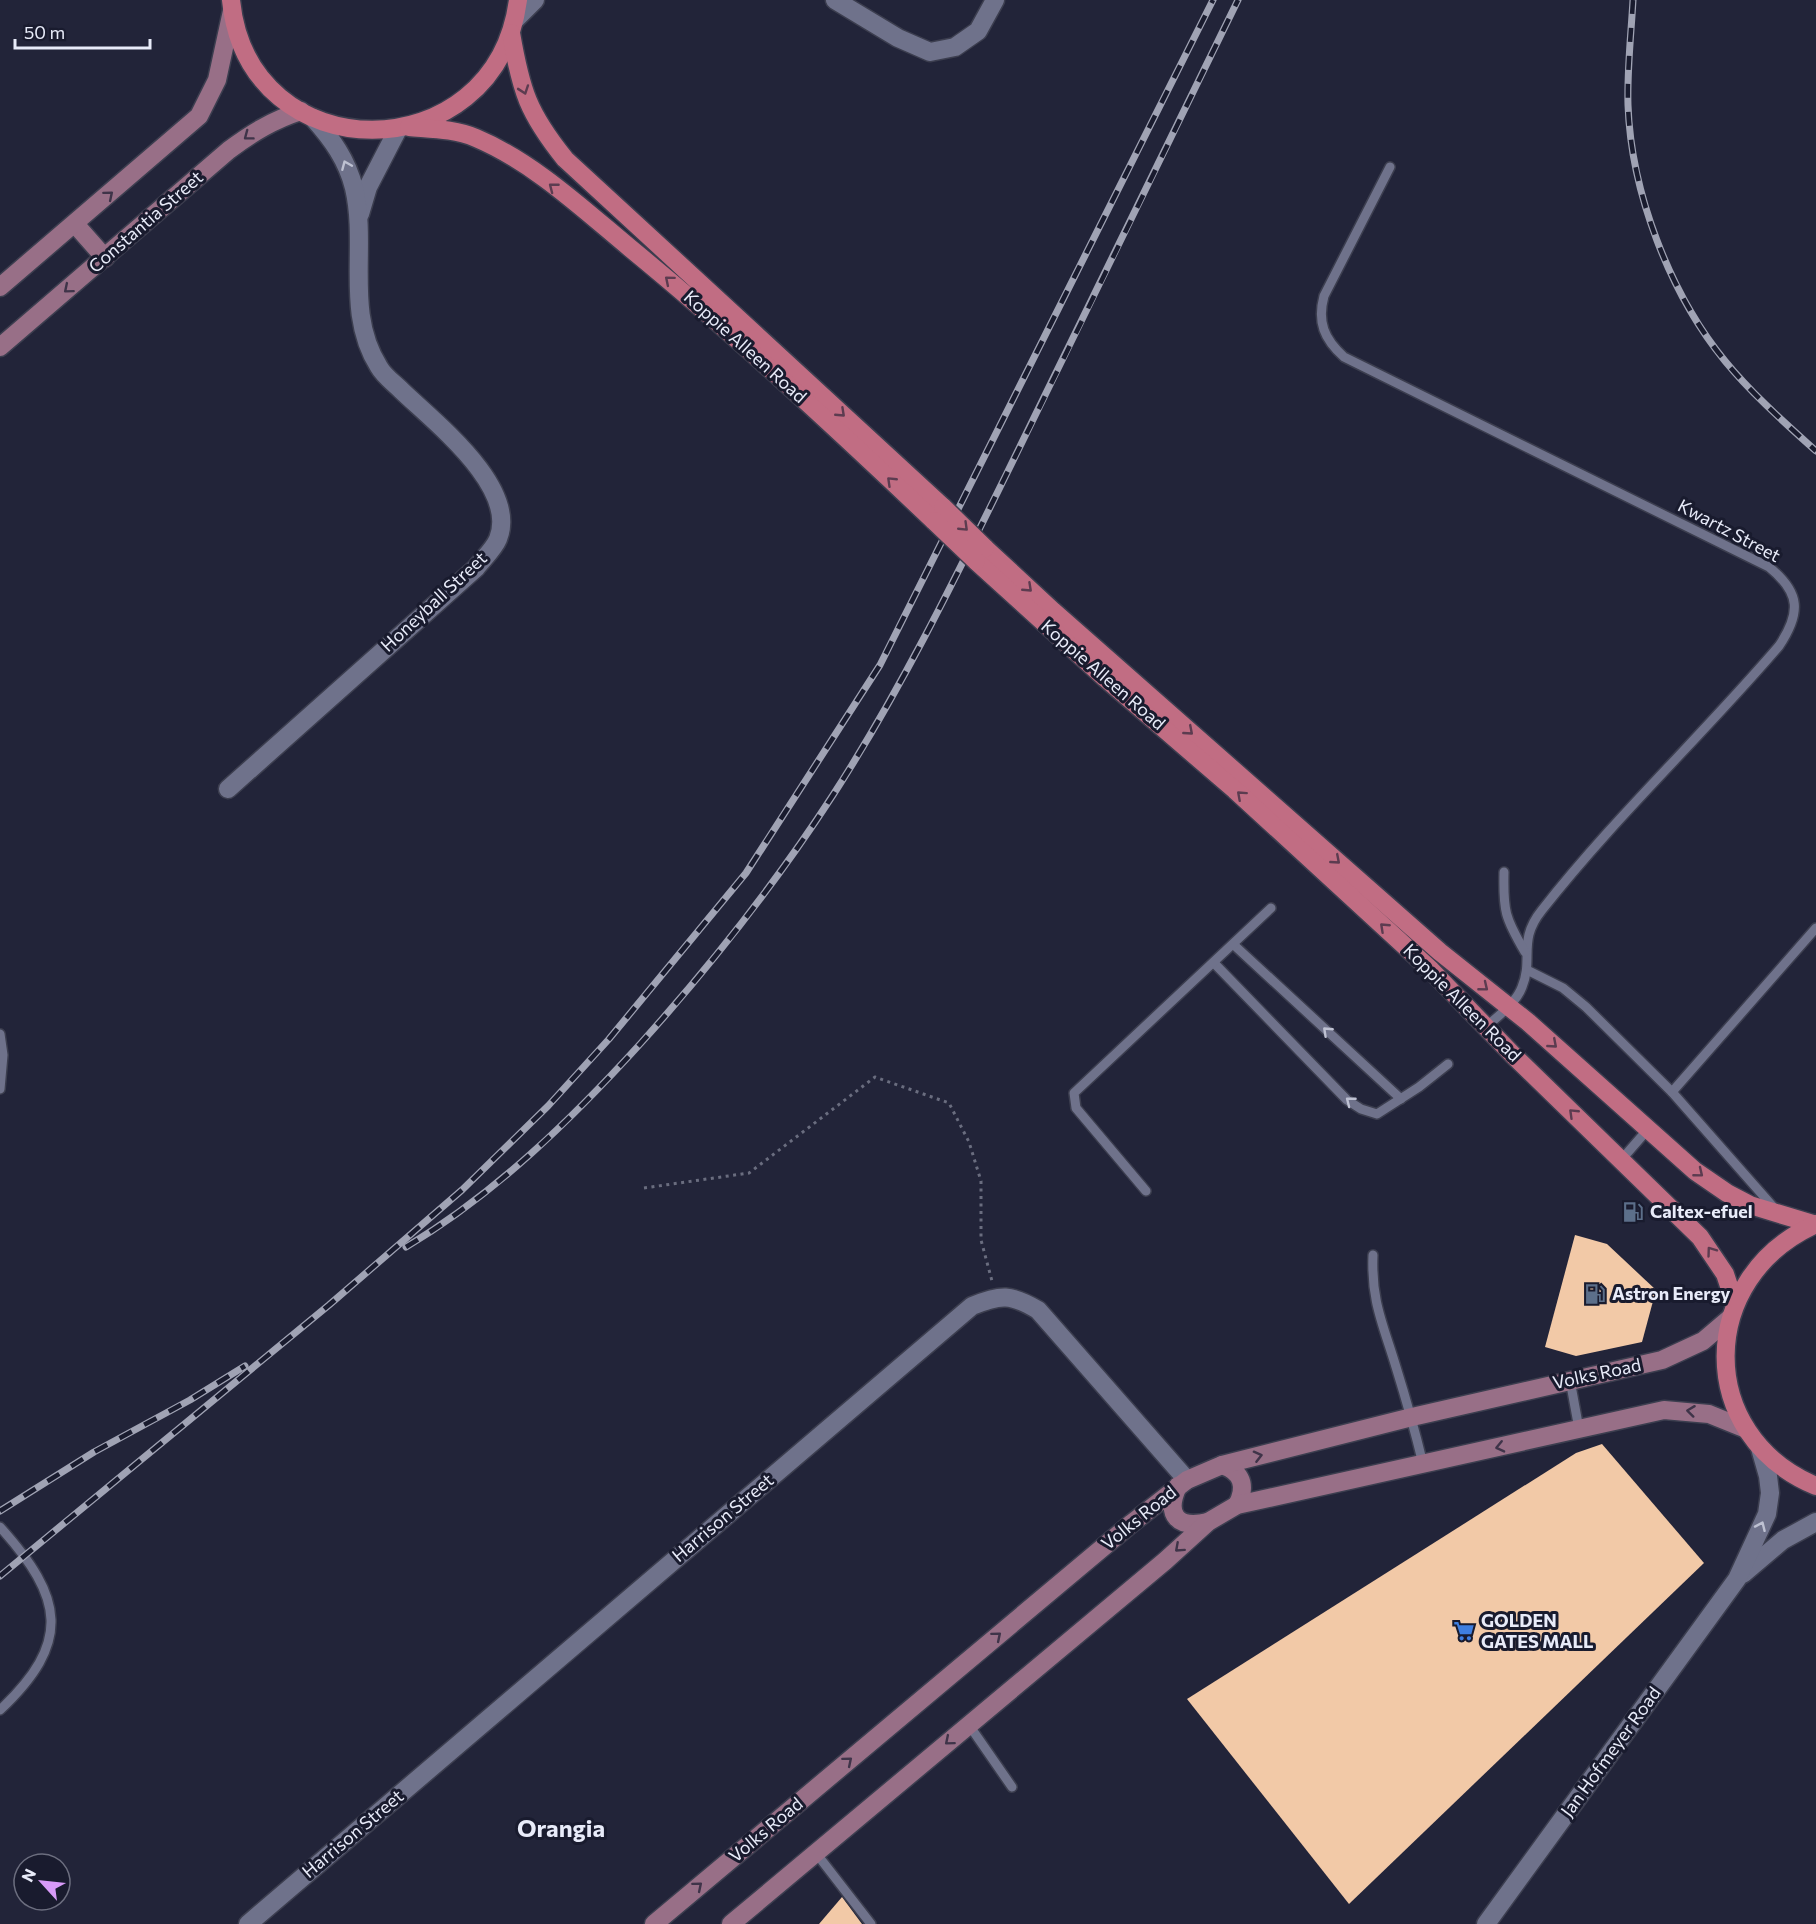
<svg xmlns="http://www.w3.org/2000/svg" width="1816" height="1924" font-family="Commissioner,sans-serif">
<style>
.building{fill:#f2c9a7}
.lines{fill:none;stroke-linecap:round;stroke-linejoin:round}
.lane-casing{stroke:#3c3e4f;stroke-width:12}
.street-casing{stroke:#3c3e4f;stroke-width:21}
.secondary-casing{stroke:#3c3e4f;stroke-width:21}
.primary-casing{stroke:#3c3e4f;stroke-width:21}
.path{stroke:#6a6d7f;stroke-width:3;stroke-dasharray:3 4.5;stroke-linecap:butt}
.lane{stroke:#6f728b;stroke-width:9}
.street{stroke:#6f728b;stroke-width:18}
.secondary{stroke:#986f87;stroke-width:18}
.primary{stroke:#c16d83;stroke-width:18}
.rail-casing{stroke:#a0a3b4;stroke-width:7}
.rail{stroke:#191b2e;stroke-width:4.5;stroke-dasharray:14;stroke-linecap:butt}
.primary-bridge-casing{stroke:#3c3e4f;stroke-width:21;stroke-linecap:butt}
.primary-bridge{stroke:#c16d83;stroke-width:18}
.oneway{stroke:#5c3c50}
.oneway2{stroke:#3f3449}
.oneway3{stroke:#bec1d2}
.labels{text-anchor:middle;stroke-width:6;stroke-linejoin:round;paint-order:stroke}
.street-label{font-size:18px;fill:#e8ebf9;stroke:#191b2e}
.poi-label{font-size:18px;font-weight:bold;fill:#e8ebf9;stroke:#191b2e;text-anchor:start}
.district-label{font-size:24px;font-weight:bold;fill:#e8ebf9;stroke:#191b2e}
</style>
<rect width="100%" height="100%" fill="#222439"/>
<g class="building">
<path d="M1575,1235L1607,1244L1656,1290L1642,1342L1576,1356L1545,1347Z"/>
<path d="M1602,1444L1704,1563L1349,1904L1187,1699L1576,1453Z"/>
<path d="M842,1897L862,1924H819Z"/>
</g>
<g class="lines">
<g class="lane-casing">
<g id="lane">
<path d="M1390,167L1324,296C1317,322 1324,339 1344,357L1769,567C1801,593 1801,613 1779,646C1702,736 1615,817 1542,910C1517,941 1534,958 1522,987C1516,1003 1498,1016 1486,1027"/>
<path d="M1504,872C1503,911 1505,918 1525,952"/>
<path d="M1234,945L1401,1099"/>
<path d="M1214,963L1347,1100L1361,1109L1377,1114L1419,1087L1448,1064"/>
<path d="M1527,970L1563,988L1586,1007L1672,1092L1775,1209"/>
<path d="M0,1034L3,1055L0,1089"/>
<path d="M1672,1092L1816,928"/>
<path d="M1622,1159L1649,1128"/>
<path d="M1146,1191L1076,1108L1074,1093L1271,908"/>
<path d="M1373,1255C1371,1301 1383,1324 1396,1367C1406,1399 1415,1431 1423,1464"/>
<path d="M1570,1380L1579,1429"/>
<path d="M0,1527C64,1598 72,1642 0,1710"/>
<path d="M969,1725L1012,1787"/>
<path d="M816,1853L871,1924"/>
</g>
</g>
<g class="street-casing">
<g id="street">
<path d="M835,0L898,38L930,52L955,47L978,31L995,0"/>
<path d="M515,20L535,0"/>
<path d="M360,214L368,187L398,129"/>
<path d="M228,789L476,568C482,560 494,549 498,539C519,487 434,422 401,390C394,383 384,376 379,367C344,312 368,248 354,188C347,160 332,139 313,118"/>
<path d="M1743,1574L1783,1540L1816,1522"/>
<path d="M248,1924L972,1306C1001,1294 1011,1294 1038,1310L1187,1480"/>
<path d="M1486,1924L1737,1579L1767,1514L1770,1493L1768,1476L1760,1448"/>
</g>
</g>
<g class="secondary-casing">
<g id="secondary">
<path d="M75,224L105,258"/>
<path d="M0,287L199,116L217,80L232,11"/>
<path d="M0,347L229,150C252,133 273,120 301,111"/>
<path d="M1222,1465C1242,1472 1247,1486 1237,1505"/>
<path d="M1178,1486C1165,1515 1177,1529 1208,1522"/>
<path d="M654,1924L1132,1523L1187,1480L1222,1465L1412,1417L1662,1360L1703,1341L1730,1318"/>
<path d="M731,1924L1165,1561L1208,1522L1237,1505L1664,1410L1709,1414L1746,1429"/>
</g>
</g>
<g class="primary-casing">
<g id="primary">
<path d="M231,0C248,173 495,173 518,0"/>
<path d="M511,33C521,91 528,113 565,159L943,507"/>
<path d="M409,127C432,129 455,129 476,138C533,162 583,209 630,248C736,335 835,427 934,521"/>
<path d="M985,548L1053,611L1440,952L1528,1022L1695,1171L1727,1193L1750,1205L1816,1225"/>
<path d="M976,561L1105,678L1235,790L1431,970L1513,1055L1700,1237L1725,1274L1735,1304"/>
<path d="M1816,1224C1697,1277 1694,1435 1816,1486"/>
</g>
</g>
<path class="path" d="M644,1188L749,1173L875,1077L949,1103L969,1142L981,1181V1240L992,1281"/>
<use href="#lane" class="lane"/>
<use href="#street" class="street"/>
<use href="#secondary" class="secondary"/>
<use href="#primary" class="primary"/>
<g class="rail-casing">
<g id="rail">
<path d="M1633,0C1631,35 1627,70 1628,105C1631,192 1670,294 1725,361C1752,394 1785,423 1816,451"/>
<path d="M406,1247C495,1194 572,1119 641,1043C711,965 776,883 833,795C899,693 953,583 1007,473C1085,316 1161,158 1238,0"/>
<path d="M0,1511L94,1452L190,1400L245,1366"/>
<path d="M0,1576L329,1305L462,1190L548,1106L609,1039L746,873L880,665L1213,0"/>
</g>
</g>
<use href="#rail" class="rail"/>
<g class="primary-bridge-casing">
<g id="primary-bridge">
<path d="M943,507L985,548"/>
<path d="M934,521L976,561"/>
</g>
</g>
<use href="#primary-bridge" class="primary-bridge"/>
</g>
<defs><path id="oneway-chevron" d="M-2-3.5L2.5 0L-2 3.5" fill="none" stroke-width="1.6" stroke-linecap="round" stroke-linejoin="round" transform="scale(1.5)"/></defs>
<g class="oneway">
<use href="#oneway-chevron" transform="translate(524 90) rotate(71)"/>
<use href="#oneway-chevron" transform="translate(553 187) rotate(-142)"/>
<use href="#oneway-chevron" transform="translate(669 280) rotate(-140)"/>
<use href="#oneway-chevron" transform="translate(841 413) rotate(43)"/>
<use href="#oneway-chevron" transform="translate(891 481) rotate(-136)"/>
<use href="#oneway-chevron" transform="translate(964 527) rotate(44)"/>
<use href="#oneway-chevron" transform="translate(1028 588) rotate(43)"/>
<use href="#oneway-chevron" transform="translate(1189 731) rotate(41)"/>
<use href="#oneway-chevron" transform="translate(1241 795) rotate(-138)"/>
<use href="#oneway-chevron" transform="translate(1336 860) rotate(41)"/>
<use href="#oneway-chevron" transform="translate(1384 927) rotate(-137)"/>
<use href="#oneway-chevron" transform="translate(1484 987) rotate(39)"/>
<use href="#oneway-chevron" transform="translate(1553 1044) rotate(41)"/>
<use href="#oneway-chevron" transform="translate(1573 1113) rotate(-136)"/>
<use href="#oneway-chevron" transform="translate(1699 1173) rotate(39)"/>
<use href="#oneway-chevron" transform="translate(1711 1251) rotate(-126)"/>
</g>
<g class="oneway2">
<use href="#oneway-chevron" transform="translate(248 136) rotate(143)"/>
<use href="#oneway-chevron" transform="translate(109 195) rotate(-40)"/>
<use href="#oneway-chevron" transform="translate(68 289) rotate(140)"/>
<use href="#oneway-chevron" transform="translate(1691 1411) rotate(-173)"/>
<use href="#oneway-chevron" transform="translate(1500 1447) rotate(167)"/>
<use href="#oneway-chevron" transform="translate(1258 1456) rotate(-14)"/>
<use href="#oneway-chevron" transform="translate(1179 1548) rotate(138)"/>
<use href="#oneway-chevron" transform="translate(997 1636) rotate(-40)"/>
<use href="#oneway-chevron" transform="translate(949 1741) rotate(140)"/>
<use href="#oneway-chevron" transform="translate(848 1761) rotate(-40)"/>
<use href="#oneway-chevron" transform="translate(698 1886) rotate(-40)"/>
</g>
<g class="oneway3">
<use href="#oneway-chevron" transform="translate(346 165) rotate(-113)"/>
<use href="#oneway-chevron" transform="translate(1327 1031) rotate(-137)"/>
<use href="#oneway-chevron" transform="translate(1350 1101) rotate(-142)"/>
<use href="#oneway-chevron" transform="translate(1761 1526) rotate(-66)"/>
</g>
<defs>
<g id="fuel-bare" transform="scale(1.62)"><path d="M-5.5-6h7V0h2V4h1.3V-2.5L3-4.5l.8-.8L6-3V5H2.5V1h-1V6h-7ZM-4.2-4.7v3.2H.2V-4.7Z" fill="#5c6f8a" stroke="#191b2e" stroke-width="2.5" paint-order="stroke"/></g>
<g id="supermarket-bare" transform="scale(1.62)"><path d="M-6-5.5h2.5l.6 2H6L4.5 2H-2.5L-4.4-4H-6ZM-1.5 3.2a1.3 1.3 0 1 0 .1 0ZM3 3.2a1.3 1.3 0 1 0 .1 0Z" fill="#3f7fe0" stroke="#191b2e" stroke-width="2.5" paint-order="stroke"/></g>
</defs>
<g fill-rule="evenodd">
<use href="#fuel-bare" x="1633" y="1212"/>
<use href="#fuel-bare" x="1595" y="1294"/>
<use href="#supermarket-bare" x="1464" y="1631"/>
</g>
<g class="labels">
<g class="street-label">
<text transform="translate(146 222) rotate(-41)" y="6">Constantia Street</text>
<text transform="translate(745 347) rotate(42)" y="6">Koppie Alleen Road</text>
<text transform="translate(1729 531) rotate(28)" y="6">Kwartz Street</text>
<text transform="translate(434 602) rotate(-43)" y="6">Honeyball Street</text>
<text transform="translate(1103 675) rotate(41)" y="6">Koppie Alleen Road</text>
<text transform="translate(1462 1003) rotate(45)" y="6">Koppie Alleen Road</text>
<text transform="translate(1597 1374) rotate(-12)" y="6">Volks Road</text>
<text transform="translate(723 1518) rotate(-40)" y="6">Harrison Street</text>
<text transform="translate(1139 1518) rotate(-39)" y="6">Volks Road</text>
<text transform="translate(1611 1752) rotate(-54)" y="6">Jan Hofmeyer Road</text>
<text transform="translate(766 1830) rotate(-40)" y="6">Volks Road</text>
<text transform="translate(353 1834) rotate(-40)" y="6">Harrison Street</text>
</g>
<g class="poi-label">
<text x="1650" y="1218">Caltex-efuel</text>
<text x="1612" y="1300">Astron Energy</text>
<text x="1481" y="1627">GOLDEN<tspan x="1481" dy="21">GATES MALL</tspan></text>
</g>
<g class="district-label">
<text x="561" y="1837">Orangia</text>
</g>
</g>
<g transform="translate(42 1882) rotate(297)"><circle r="28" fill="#191b2e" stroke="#6c6e7f" stroke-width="1.5"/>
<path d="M0-4.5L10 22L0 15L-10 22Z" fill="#d89af8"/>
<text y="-9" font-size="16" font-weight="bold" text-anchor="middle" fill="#e8ebf9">N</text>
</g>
<path d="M15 39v9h135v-9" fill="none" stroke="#e8ebf9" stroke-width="3"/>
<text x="24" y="39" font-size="18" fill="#e8ebf9" stroke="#191b2e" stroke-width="4.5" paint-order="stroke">50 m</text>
</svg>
